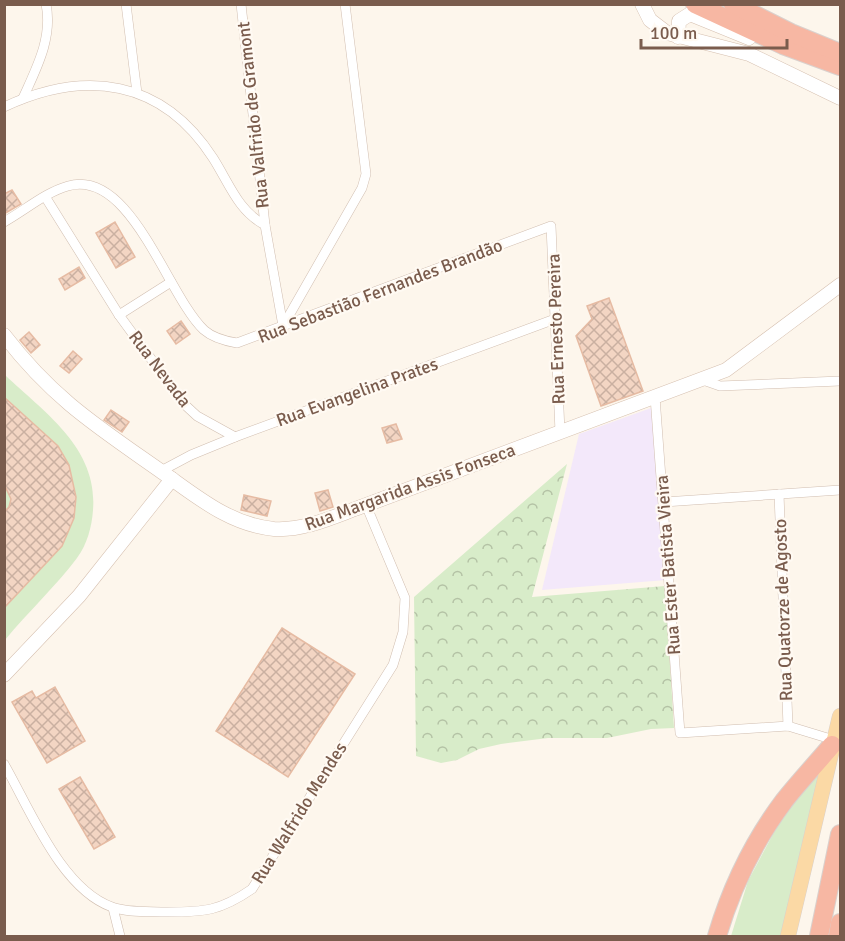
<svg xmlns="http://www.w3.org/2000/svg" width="845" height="941" font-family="Signika,sans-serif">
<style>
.education{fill:#f3e8fa}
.green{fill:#d8ecc9}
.forest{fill:url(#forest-crowns)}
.building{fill:url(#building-cross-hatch);stroke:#e6bba3;stroke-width:1.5}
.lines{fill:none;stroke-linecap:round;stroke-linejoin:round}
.street-casing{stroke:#d1beb0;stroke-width:10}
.secondary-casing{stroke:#d6c0b0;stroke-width:15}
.primary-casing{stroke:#dad1cd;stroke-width:16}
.highway-casing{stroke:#dad1cd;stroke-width:20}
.street{stroke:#fff;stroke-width:9}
.secondary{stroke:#fff;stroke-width:14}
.primary{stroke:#fbd9a5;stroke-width:15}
.highway{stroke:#f7b7a3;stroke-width:18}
.labels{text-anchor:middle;stroke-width:4.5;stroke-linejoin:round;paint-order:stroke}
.street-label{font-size:18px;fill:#7a5c4d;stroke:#fffaf3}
</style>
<defs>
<pattern id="forest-crowns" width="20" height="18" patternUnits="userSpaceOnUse" patternTransform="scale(1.5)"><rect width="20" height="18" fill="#d8ecc9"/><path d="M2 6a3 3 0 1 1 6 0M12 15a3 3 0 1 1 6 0" fill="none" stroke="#b4c2a5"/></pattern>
<pattern id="building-cross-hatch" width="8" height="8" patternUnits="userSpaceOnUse" patternTransform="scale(1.5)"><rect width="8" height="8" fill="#f3d5c3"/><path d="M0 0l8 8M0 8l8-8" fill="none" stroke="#cab0a1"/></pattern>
</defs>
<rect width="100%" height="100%" fill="#fdf6ec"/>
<path class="education" d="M651,408L666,580L542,590L579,434Z"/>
<g class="green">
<path d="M5,375C45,413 98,448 93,510C92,526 87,545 77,558C56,586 28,612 5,640Z"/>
<path d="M824,758L788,936H731L748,881L789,804Z"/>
</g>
<path class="forest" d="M567,464L532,597L665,586L674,728L651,729L607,738H548L501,744L479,749L457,760L441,763L416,756L414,597Z"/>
<g class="building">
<path d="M12,190L21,204L4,214V194Z"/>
<path d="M115,222L135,257L116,268L96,233Z"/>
<path d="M79,267L85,278L65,290L59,279Z"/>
<path d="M609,298L643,391L601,406L576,336L592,319L587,306Z"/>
<path d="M181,321L190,334L176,344L167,331Z"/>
<path d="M29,332L40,345L31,353L20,340Z"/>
<path d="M73,351L82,359L69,373L60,366Z"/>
<path d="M4,397L58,446L69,465L76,497L74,518L62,546L4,608V512L9,507L11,499L4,484Z"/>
<path d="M111,410L129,422L122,432L104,420Z"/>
<path d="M396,424L402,439L387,443L382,428Z"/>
<path d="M328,490L333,507L320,511L315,493Z"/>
<path d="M244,495L271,501L267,516L241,510Z"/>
<path d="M282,628L355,674L288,777L216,731Z"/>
<path d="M55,687L85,741L47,763L12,702L32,691L36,698Z"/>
<path d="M80,777L115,837L94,849L59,789Z"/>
</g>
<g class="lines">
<g class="street-casing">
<g id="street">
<path d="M126,4L137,93"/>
<path d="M241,4L265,225"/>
<path d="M23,98C36,69 53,38 46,4"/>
<path d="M4,107C85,69 162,79 213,158C229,183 238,211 265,225L283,326"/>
<path d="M46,198L119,315L184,404L197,416L235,437"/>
<path d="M4,222C24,211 46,192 68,186C131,168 167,295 204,330C213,338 225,341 237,343L551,226L560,432"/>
<path d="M119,315L171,282"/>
<path d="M283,326L362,188L366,174L345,4"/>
<path d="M703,380L720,386L840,381"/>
<path d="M655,397L680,733L788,726L834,740"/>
<path d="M161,471L191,455L235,437L555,319"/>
<path d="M779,494L788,726"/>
<path d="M664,502L840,490"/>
<path d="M4,764C30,809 61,889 112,907C128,913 150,911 167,912C205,912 220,911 252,889L393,665L403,632L405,598L366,505"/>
<path d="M113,908L120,936"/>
</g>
</g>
<g class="secondary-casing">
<g id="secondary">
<path d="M642,4L650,20L667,33L749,54L840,98"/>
<path d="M678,37L679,21L690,14L749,38"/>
<path d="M4,335C53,399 98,427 162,472C196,496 230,525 274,529C306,531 337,515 366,505L726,370L840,285"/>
<path d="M4,675L79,596L172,479"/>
</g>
</g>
<g class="primary-casing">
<path id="primary" d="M788,936L840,716"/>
</g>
<g class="highway-casing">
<g id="highway">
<path d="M695,4L783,45L840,66"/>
<path d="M733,4L791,33L840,53"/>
<path d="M717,936C731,889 754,841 784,801C799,782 816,764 832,745"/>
<path d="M819,936L840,834"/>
<path d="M838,936L840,923"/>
</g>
</g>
<use href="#street" class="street"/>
<use href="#secondary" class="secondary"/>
<use href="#primary" class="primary"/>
<use href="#highway" class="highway"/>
</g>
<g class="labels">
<g class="street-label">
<text transform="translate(253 115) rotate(-96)" y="6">Rua Valfrido de Gramont</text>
<text transform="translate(380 291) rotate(-21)" y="6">Rua Sebastião Fernandes Brandão</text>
<text transform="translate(556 329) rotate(-92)" y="6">Rua Ernesto Pereira</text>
<text transform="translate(160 369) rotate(53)" y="6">Rua Nevada</text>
<text transform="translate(357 392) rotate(-20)" y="6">Rua Evangelina Prates</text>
<text transform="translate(410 487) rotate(-20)" y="6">Rua Margarida Assis Fonseca</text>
<text transform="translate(668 565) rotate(-94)" y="6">Rua Ester Batista Vieira</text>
<text transform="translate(783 610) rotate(-92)" y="6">Rua Quatorze de Agosto</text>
<text transform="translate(299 813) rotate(-58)" y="6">Rua Walfrido Mendes</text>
</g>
</g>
<rect width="845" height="941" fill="none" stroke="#7a5c4d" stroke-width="12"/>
<path d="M641 39v9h146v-9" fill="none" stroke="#7a5c4d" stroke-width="3"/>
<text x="650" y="39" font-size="18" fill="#7a5c4d" stroke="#fffaf3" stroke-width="4.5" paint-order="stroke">100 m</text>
</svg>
